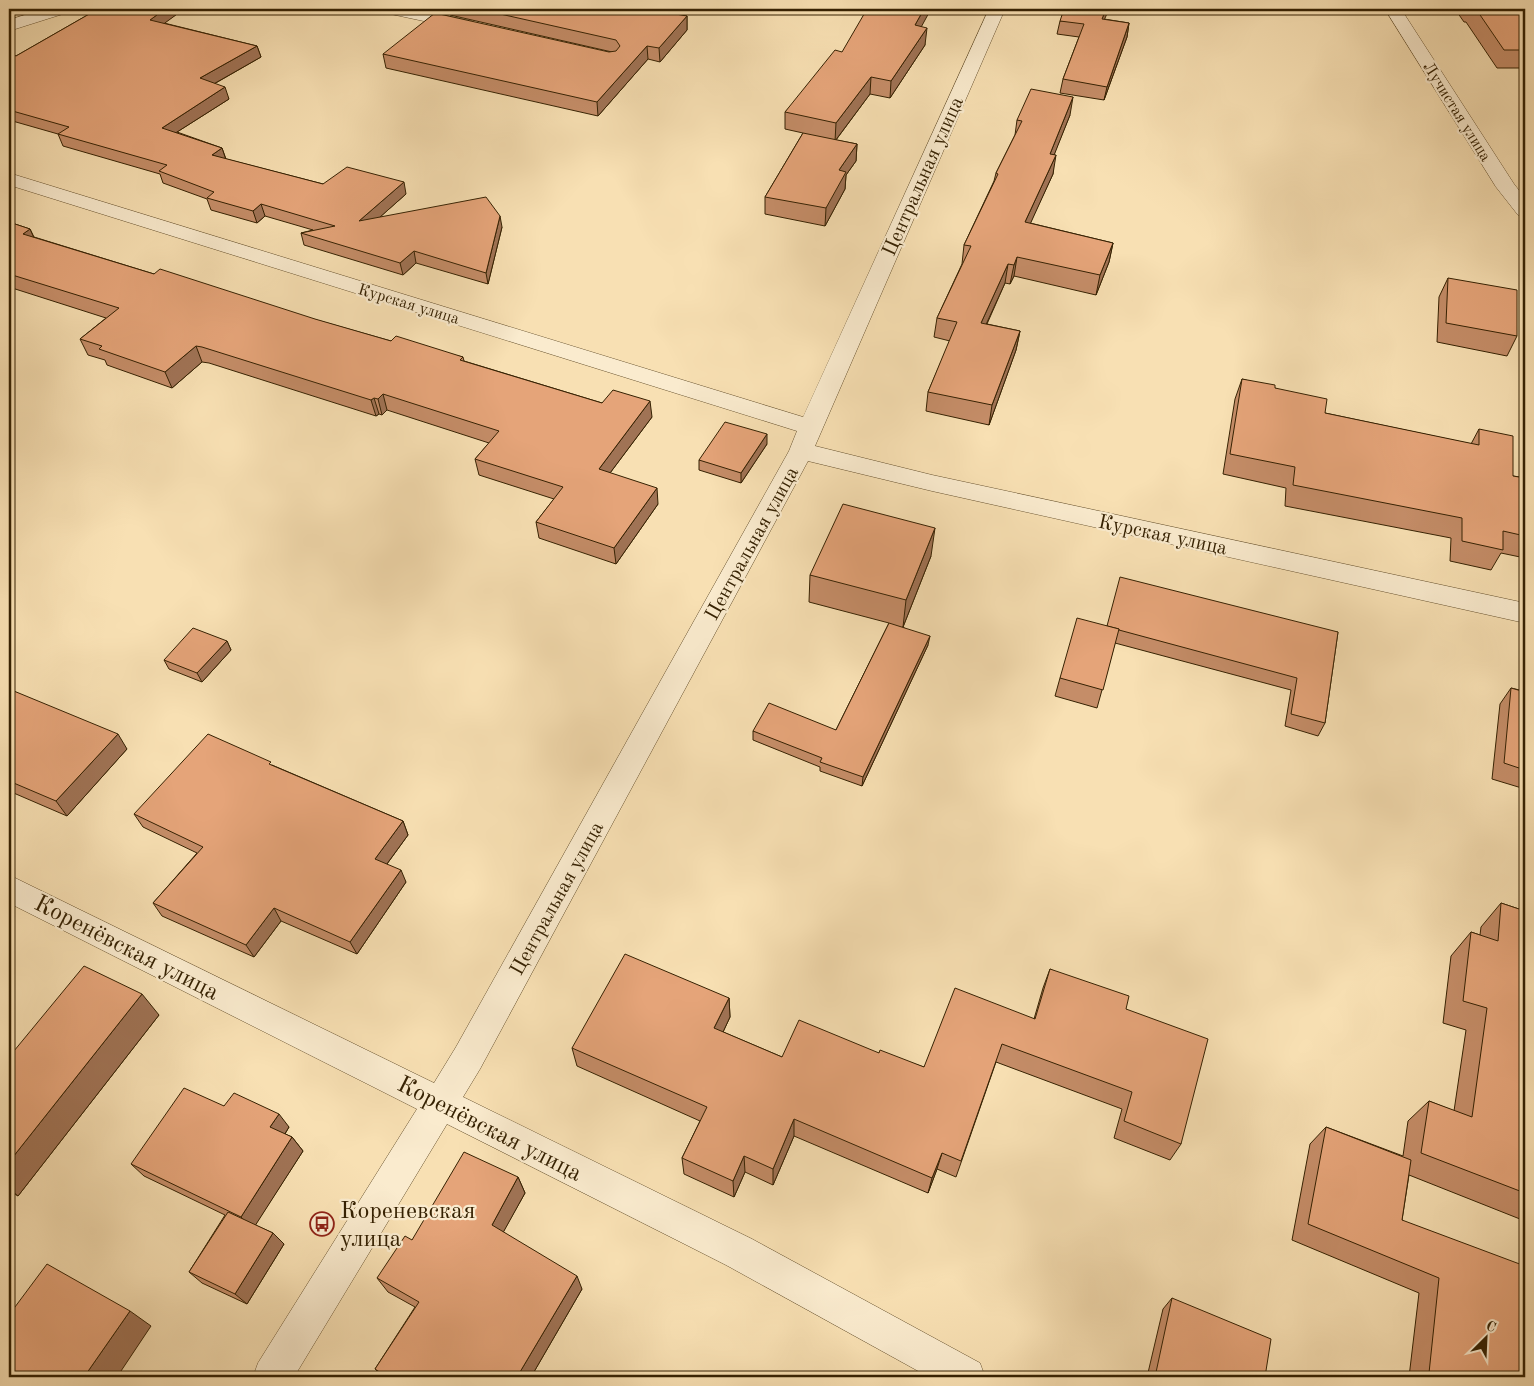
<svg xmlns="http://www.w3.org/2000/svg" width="1534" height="1386" font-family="'Old Standard TT',serif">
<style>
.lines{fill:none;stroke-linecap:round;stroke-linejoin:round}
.minor-casing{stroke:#66512e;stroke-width:1}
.minor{fill:#faebce;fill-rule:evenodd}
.wall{fill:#c58d68;stroke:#352102}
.shaded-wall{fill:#a07355;stroke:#352102}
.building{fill:#e5a479;stroke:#352102}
.labels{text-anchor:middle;stroke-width:4.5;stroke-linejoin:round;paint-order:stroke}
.far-street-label{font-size:16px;fill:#352102;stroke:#faebce}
.street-label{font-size:20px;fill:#352102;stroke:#faebce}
.near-street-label{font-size:24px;fill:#352102;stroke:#faebce}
.near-poi-label{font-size:24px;fill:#352102;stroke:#faebce;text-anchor:start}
</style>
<rect width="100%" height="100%" fill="#f8e0b3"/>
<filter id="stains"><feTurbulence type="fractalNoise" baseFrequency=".004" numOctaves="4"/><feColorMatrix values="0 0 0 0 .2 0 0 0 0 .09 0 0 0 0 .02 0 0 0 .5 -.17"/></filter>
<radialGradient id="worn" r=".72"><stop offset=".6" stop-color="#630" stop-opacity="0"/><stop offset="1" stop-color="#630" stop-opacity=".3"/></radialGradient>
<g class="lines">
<g class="minor-casing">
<g id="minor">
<path d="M44,9H68L66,13L9,31V20Z"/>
<path d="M384,9H414L472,21L475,25L472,29L466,30L386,13Z"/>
<path d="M989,9H1005L815,446L932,475L1525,603V623L932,491L808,461L480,1069L463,1097L752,1239L980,1363L985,1377H929L726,1265L447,1124L294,1377H253L258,1363L417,1109L9,903V875L434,1083L456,1047L789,451L797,431L9,185V173L803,417Z"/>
<path d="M1385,9H1401L1514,184L1525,198V217L1518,215L1496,187Z"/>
</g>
</g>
<use href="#minor" class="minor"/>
</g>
<g class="wall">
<path d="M98,9H184L164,23L257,46L261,57L214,84L229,99L177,132L222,148L226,159L323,184L406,194L380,217L502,227L488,284L416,263L403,275L304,245L301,233L313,230L265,216L257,223L211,210L207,199L163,183L160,174L63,146L58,134L9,120V53L16,56Z"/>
<path d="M449,9H647L687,16V30L660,62L648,59L598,116L386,68L383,54L612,52L450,15Z"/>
<path d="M1455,9H1525V68H1497L1466,22H1464Z"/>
<path d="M1104,19L1129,23L1127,37L1104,100L1060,93L1063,79L1079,37L1057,34L1060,21Z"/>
<path d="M922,27L925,45L890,98L870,94L836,140L857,144L856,161L846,175L845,189L825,226L765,214V197L803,133L785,129V112L842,52Z"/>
<path d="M1070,115L1054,154L1053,174L1030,223L1113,243L1109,262L1096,295L1014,276L1010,284L1005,283L987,324L1020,331L1016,350L989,425L926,411L928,392L950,341L934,337L937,318L962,264L964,245L994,181L996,173L1015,135L1017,120Z"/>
<path d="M9,222L30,229L34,237L154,274L391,341L463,357L464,361L602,403L652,417L610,473L658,504L616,564L539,538L536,522L554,499L479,475L475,459L489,443L387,410L382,415L379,414L376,416L209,363L202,362L172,388L107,365L105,360L88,355L80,339L106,318L9,287Z"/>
<path d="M1448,278L1517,336L1507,356L1437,342L1439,297Z"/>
<path d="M1525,368V426H1521V377Z"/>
<path d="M1242,379L1275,388L1325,413L1471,444L1479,429L1513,476L1525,478V558L1501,553L1491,570L1450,561L1451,538L1285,506L1286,488L1223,474L1235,399Z"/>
<path d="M767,444L741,483L699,470V460Z"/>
<path d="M931,556L903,627L928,645L862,786L820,771V767L753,740V731L836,730L889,623L809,602L810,575Z"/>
<path d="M1106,626L1338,632L1325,723L1318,736L1285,726L1291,690L1115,643L1097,708L1055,696L1060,678Z"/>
<path d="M227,641L231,650L202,682L169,669L164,660Z"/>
<path d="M1525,685V789L1492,779L1500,704L1511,688L1524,691Z"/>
<path d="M9,689L127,749L67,816L9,791Z"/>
<path d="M272,765L403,821L408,835L387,864L406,882L357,954L281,921L254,957L162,916L153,903L197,853L143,827L134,814Z"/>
<path d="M1501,903L1525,911V1221L1409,1175L1402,1220L1525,1377H1409L1419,1293L1292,1240L1310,1144L1326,1127L1403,1156L1408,1121L1429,1101L1454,1111L1466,1030L1443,1023L1451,956L1471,932L1480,935L1481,927Z"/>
<path d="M1050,969L1126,1009L1181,1144L1170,1160L1114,1138L1122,1109L996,1062L956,1177L937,1169L928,1193L794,1136L773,1185L745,1172L734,1197L684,1174L682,1158L700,1121L577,1066L572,1048L729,998L730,1017L723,1032L782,1057L879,1053L924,1067L1034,1019L1043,988Z"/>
<path d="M159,1015L18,1196L9,1191V1057Z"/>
<path d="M224,1106L289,1127L285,1134L292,1137L303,1151L255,1225L273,1233L284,1244L247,1304L202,1283L189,1272L225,1215L144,1176L131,1164Z"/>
<path d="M518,1177L525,1193L503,1232L582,1289L531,1377H383L375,1369L415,1307L388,1292L377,1278L412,1240Z"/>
<path d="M1172,1298L1265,1377H1147L1163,1309Z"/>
</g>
<g class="shaded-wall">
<path d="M165,9H184L154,31L150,20Z"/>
<path d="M924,9H931L913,42L915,25Z"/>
<path d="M1106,9H1109L1099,32L1102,19Z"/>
<path d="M687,16V30L660,62L659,48Z"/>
<path d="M1129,23L1127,37L1104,100L1107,87Z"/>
<path d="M927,28L925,45L890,98L891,81Z"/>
<path d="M257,46L261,57L203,90L200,78Z"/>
<path d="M647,46L648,59L598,116L597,102Z"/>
<path d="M871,77L870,94L835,141L836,123Z"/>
<path d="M225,87L229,99L166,139L162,128Z"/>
<path d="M1073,97L1070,115L1047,173L1050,154Z"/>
<path d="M857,144L856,161L846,175L845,189L825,226L826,208L839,170Z"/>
<path d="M222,148L226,160L212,155Z"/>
<path d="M1056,155L1053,174L1022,242L1025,222Z"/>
<path d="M404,182L406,194L362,233L359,221Z"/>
<path d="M261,204L265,216L257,223L253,211Z"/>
<path d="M500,216L502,227L488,284L486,273Z"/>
<path d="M30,229L37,245L23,234Z"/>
<path d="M1113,243L1109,262L1096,295L1100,275Z"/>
<path d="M414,251L416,263L403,275L400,263Z"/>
<path d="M1017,257L1014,276L1010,284L1014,265Z"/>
<path d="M1008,264L1005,283L978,342L981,323Z"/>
<path d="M1020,331L1016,350L989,425L992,405Z"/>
<path d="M196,346L202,362L172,388L165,372Z"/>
<path d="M383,394L387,410L382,415L378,399Z"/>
<path d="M374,398L379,414L376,416L371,400Z"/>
<path d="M650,401L652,417L601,485L599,469Z"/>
<path d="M767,434V444L741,483V473Z"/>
<path d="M657,488L658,504L616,564L614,548Z"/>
<path d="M935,528L931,556L903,627L906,600Z"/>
<path d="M930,636L928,645L862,786L863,777Z"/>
<path d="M227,641L231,650L202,682L197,673Z"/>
<path d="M118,734L127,749L67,816L56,801Z"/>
<path d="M403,821L408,835L381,872L375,859Z"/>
<path d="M401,870L406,882L357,954L350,942Z"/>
<path d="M274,908L281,921L254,957L246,945Z"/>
<path d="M142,994L159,1015L18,1196L9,1188V1162Z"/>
<path d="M729,998L730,1017L716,1047L714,1028Z"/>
<path d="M279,1114L289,1127L281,1140L270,1127Z"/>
<path d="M794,1119V1136L773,1185V1169Z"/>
<path d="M292,1137L303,1151L253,1229L241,1217Z"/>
<path d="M942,1153L937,1169L928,1193L932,1178Z"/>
<path d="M744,1156L745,1172L734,1197L733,1181Z"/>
<path d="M518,1177L525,1193L499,1240L492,1225Z"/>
<path d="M273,1233L284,1244L247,1304L235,1294Z"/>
<path d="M577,1276L582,1289L531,1377H517Z"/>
<path d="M130,1311L151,1326L117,1377H84Z"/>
</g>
<g class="building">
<path d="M98,9H165L150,20L257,46L200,78L225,87L162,128L222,148L212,155L323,184L347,167L404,182L359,221L486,197L500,216L486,273L414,251L400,263L301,233L335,226L261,204L253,211L207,198L214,192L159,171L167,165L58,134L69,127L9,110V53L16,56Z"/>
<path d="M478,9H647L687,16L659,48L647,46L597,102L383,54L435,13L609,52L616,51L620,46L616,40Z"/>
<path d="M867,9H924L915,25L927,28L891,81L871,77L836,123L785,112L835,50L842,52Z"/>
<path d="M1064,9H1106L1102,19L1129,23L1107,87L1063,79L1084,24L1060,21Z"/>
<path d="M1476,9H1520L1525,15V50H1504Z"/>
<path d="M1031,89L1073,97L1050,154L1056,155L1025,222L1113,243L1100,275L1017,257L1014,265L1008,264L981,323L1020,331L992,405L928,392L957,322L937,318L971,246L964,245L998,174L996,173L1022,121L1017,120Z"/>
<path d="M803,133L857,144L839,170L846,172L826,208L765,197Z"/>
<path d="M9,222L30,229L23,234L154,274L160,269L315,319L391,341L396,336L463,357L460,360L602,403L613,390L650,401L599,469L657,488L614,548L536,522L563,487L475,459L499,431L383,394L378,399L374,398L371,400L202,347L196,346L165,372L99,349L102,346L80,339L119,308L9,274Z"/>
<path d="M1448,278L1517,290V336L1446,323Z"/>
<path d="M1242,379L1275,385V388L1327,399L1325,413L1479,445V429L1513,436V476L1525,478V536L1503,531V550L1462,541V518L1293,485L1295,467L1230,454Z"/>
<path d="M725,422L767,434L741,473L699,460Z"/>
<path d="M843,504L935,528L906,600L810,575Z"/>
<path d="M1120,577L1338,632L1325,723L1291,714L1297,678L1119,630V629L1107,626Z"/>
<path d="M1077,618L1119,629L1103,690L1060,678Z"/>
<path d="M889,623L930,636L863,777L820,762L822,758L753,731L769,703L836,730Z"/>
<path d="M193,628L227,641L197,673L164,660Z"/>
<path d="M1511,688L1525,692V770L1504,763Z"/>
<path d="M9,689L118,734L56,801L9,781Z"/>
<path d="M208,734L271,762L269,764L403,821L375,859L401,870L350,942L274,908L246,945L153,903L203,847L134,814Z"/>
<path d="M1501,903L1525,911V1193L1421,1153L1429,1101L1472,1117L1487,1008L1463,1001L1471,932L1498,941Z"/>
<path d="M625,954L729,998L714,1028L782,1057L799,1020L879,1053L880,1050L924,1067L955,988L1035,1019L1050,969L1129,996L1126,1009L1208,1039L1181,1144L1124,1121L1132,1092L1002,1044L961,1161L942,1153L932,1178L794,1119L773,1169L744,1156L733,1181L682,1158L707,1107L572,1048Z"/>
<path d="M84,966L142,994L9,1162V1057Z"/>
<path d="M184,1088L224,1106L234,1093L279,1114L270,1127L292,1137L241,1217L131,1164Z"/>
<path d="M1326,1127L1411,1160L1402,1220L1525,1266V1377H1440L1429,1373L1439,1278L1308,1224Z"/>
<path d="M464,1152L518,1177L492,1225L577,1276L517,1377H387L375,1369L419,1302L377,1278L405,1236L412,1240Z"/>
<path d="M228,1212L273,1233L235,1294L189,1272Z"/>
<path d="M47,1264L130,1311L84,1377H9V1315Z"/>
<path d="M1172,1298L1271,1339L1265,1377H1155Z"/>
</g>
<defs>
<g id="bus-ring" transform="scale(1.25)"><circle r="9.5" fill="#faebce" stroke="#8f2418" stroke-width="1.5"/><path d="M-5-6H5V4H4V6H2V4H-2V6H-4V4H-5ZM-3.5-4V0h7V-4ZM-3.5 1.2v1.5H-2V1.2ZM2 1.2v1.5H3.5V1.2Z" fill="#8f2418"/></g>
</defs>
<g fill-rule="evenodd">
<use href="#bus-ring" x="322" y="1224"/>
</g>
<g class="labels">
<g class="far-street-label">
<text transform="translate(1458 111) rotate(58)" y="6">Лучистая улица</text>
<text transform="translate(409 303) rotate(17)" y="6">Курская улица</text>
</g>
<g class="street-label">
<text transform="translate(922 176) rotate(-66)" y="7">Центральная улица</text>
<text transform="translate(1163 534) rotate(12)" y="7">Курская улица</text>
<text transform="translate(751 543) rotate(-61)" y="7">Центральная улица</text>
<text transform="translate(556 898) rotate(-61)" y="7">Центральная улица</text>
</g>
<g class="near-street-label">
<text transform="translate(127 947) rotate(27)" y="8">Коренёвская улица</text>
<text transform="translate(490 1128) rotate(27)" y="8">Коренёвская улица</text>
</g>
<g class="near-poi-label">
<text x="340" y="1218">Кореневская<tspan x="340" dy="28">улица</tspan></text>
</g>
</g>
<rect width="1534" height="1386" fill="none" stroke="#f8e0b3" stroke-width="30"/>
<rect x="10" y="10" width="1514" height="1366" fill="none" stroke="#352102" stroke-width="2.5"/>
<rect x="15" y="15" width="1504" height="1356" fill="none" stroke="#352102"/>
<g transform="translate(1486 1338) rotate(24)" stroke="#faebce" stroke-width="4" paint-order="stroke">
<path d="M0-4L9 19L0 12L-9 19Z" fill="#352102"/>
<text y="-8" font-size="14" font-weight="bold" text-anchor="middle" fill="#352102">С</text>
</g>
<rect width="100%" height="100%" filter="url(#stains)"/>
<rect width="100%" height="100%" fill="url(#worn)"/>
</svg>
